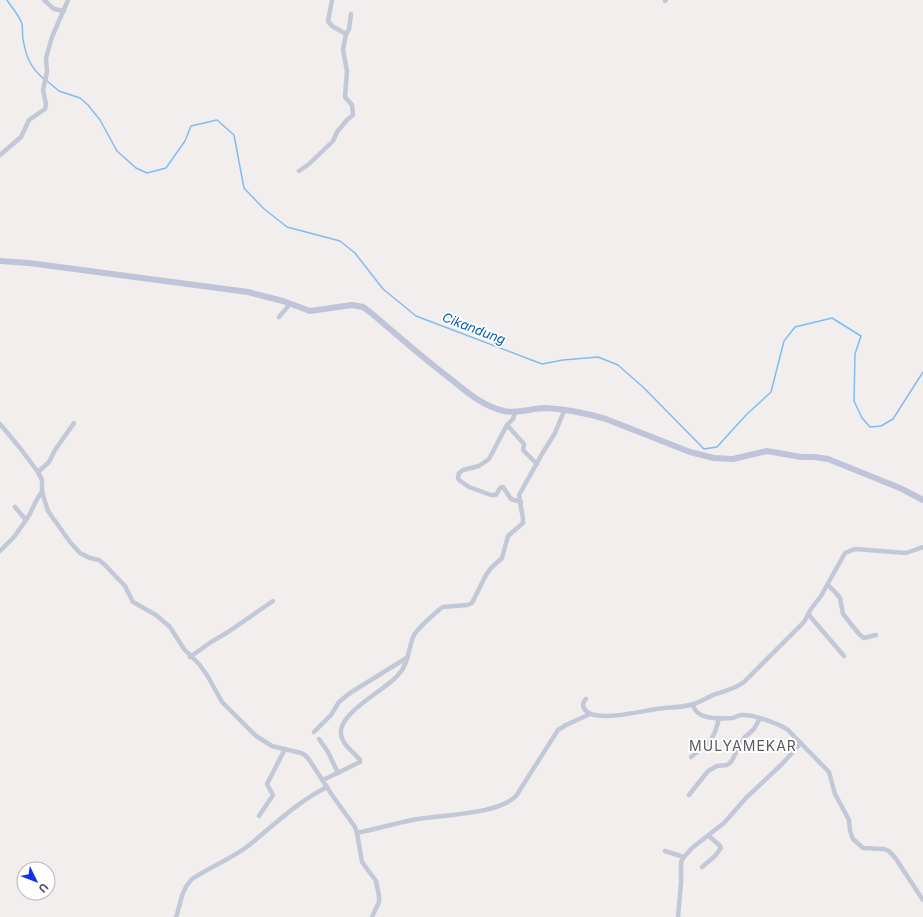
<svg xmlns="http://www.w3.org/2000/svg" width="923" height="917" font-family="Inter,sans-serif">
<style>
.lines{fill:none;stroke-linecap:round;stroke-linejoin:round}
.stream{stroke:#83bbf1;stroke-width:1.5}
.street{stroke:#c3c8d6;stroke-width:4.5}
.secondary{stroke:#bfc4d8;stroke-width:6}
.labels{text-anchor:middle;stroke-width:4;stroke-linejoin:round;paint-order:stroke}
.water-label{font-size:13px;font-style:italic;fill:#045cb0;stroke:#fff}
.quarter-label{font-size:14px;letter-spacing:1px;fill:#5a5b63;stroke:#fff}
</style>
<rect width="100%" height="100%" fill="#f1eeed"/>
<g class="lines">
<g class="stream">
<path d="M7,0C12,8 19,15 22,24C23,29 22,34 23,39C26,57 30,67 44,79"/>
<path d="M47,81L59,91L80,98L88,105L100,120L117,151L136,168L147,173L166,168L185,141L191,126L217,120L234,135L244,188L263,208L287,227L340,241L355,253L383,289L416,316L542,364L563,360L598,357L618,365L644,388L704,449L717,447L746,415L771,392L784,341L795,327L832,318L861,336L855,354L854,401L862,418L870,427L881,426L893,419L923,372"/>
</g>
<g class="street">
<path d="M44,0L54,9L64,11"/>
<path d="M665,1L666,0"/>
<path d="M346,34L349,29L351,14"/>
<path d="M0,155L21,137L29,120L45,109L46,104L43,90L47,72L46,58L52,37L68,0"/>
<path d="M299,171L309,164L333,141L337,132L347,120L353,115L352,105L345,97L347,71L343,50L346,34L332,26L328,21L332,0"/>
<path d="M279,317L290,304"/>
<path d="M515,412L513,419L507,425L524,444L523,450L537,464"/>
<path d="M0,424L20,448L38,472L42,480V492L48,511L70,542L80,553L90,558L99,560L105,565L125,586L133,602L156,615L170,627L184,649L199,664L207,675L222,702L256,736L272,746L301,753L305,755L310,761L332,795L355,827L357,833L362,862L376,881L379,896V902L372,917"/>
<path d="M507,425L489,459L479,466L463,470L459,473L458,478L459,480L469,487L491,495H496L500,488L503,487L511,499L521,502"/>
<path d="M38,472L49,462L55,450L74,423"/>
<path d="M15,507L26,520C33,511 34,501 42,492"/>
<path d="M0,551L14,537L26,520"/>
<path d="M828,585L836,593L840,598L843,614L859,634L864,638L876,635"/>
<path d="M808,614L844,656"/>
<path d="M190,657L211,642L228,632L273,601"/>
<path d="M586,699C583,702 582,706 585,710C596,723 641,711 657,709C669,707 682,708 694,704C700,702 707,698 713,695C726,690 733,690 744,682L804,622L811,609L821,596L845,553L855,549L906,553L923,547"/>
<path d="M693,704C695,720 721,719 733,718C736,717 739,715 742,715C752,714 780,724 788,730L829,772L835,794L849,820L850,831L853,839L863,848L884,849L889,851L896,859L923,900"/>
<path d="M314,732L331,715L339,702L350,693L408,657"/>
<path d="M319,739L328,752L338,773"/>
<path d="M691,757C709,743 714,741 719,718"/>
<path d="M323,780L360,762V760C353,751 339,743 341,730C344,710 385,690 398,675C409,664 408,648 414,635C419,627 433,615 440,609L443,607L467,605L472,603L486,575L491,568L502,558L508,536L523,523V519L519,495L542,454L555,433L564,411"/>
<path d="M689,795L708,771L717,766L727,765L731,762L744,738L754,729L760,718"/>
<path d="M259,816L273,795L267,784L285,749"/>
<path d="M357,833C376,829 393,824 412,820C438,815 498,815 516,796L558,730L566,725L590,714"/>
<path d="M665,851L684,857"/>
<path d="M702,867L715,856L721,848L720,846L709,836"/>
<path d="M176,917C181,903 181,890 192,879C210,867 231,859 248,846C274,825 297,802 327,787"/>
<path d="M678,917L681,883V862L684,857L692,848L724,823L746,798L781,765L801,743"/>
</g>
<path class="secondary" d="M0,261L29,263L248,292L283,301L310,311L352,305L363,307L370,312C397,335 424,359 452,380C468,393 483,406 504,411C520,414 531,408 546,408C564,409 589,414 606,419L690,452L714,458L733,459L767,451L801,457H815L828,459L900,488L923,500"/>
</g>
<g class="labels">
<g class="water-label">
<text transform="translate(474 328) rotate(21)" y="5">Cikandung</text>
</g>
<g class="quarter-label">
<text x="743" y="751">MULYAMEKAR</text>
</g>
</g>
<g transform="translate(36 881) rotate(133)"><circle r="19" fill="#ffffff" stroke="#b5b7be"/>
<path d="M0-3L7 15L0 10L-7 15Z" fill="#0e31ea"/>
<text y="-6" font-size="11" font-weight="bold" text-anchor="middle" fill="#454b5c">U</text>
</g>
</svg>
